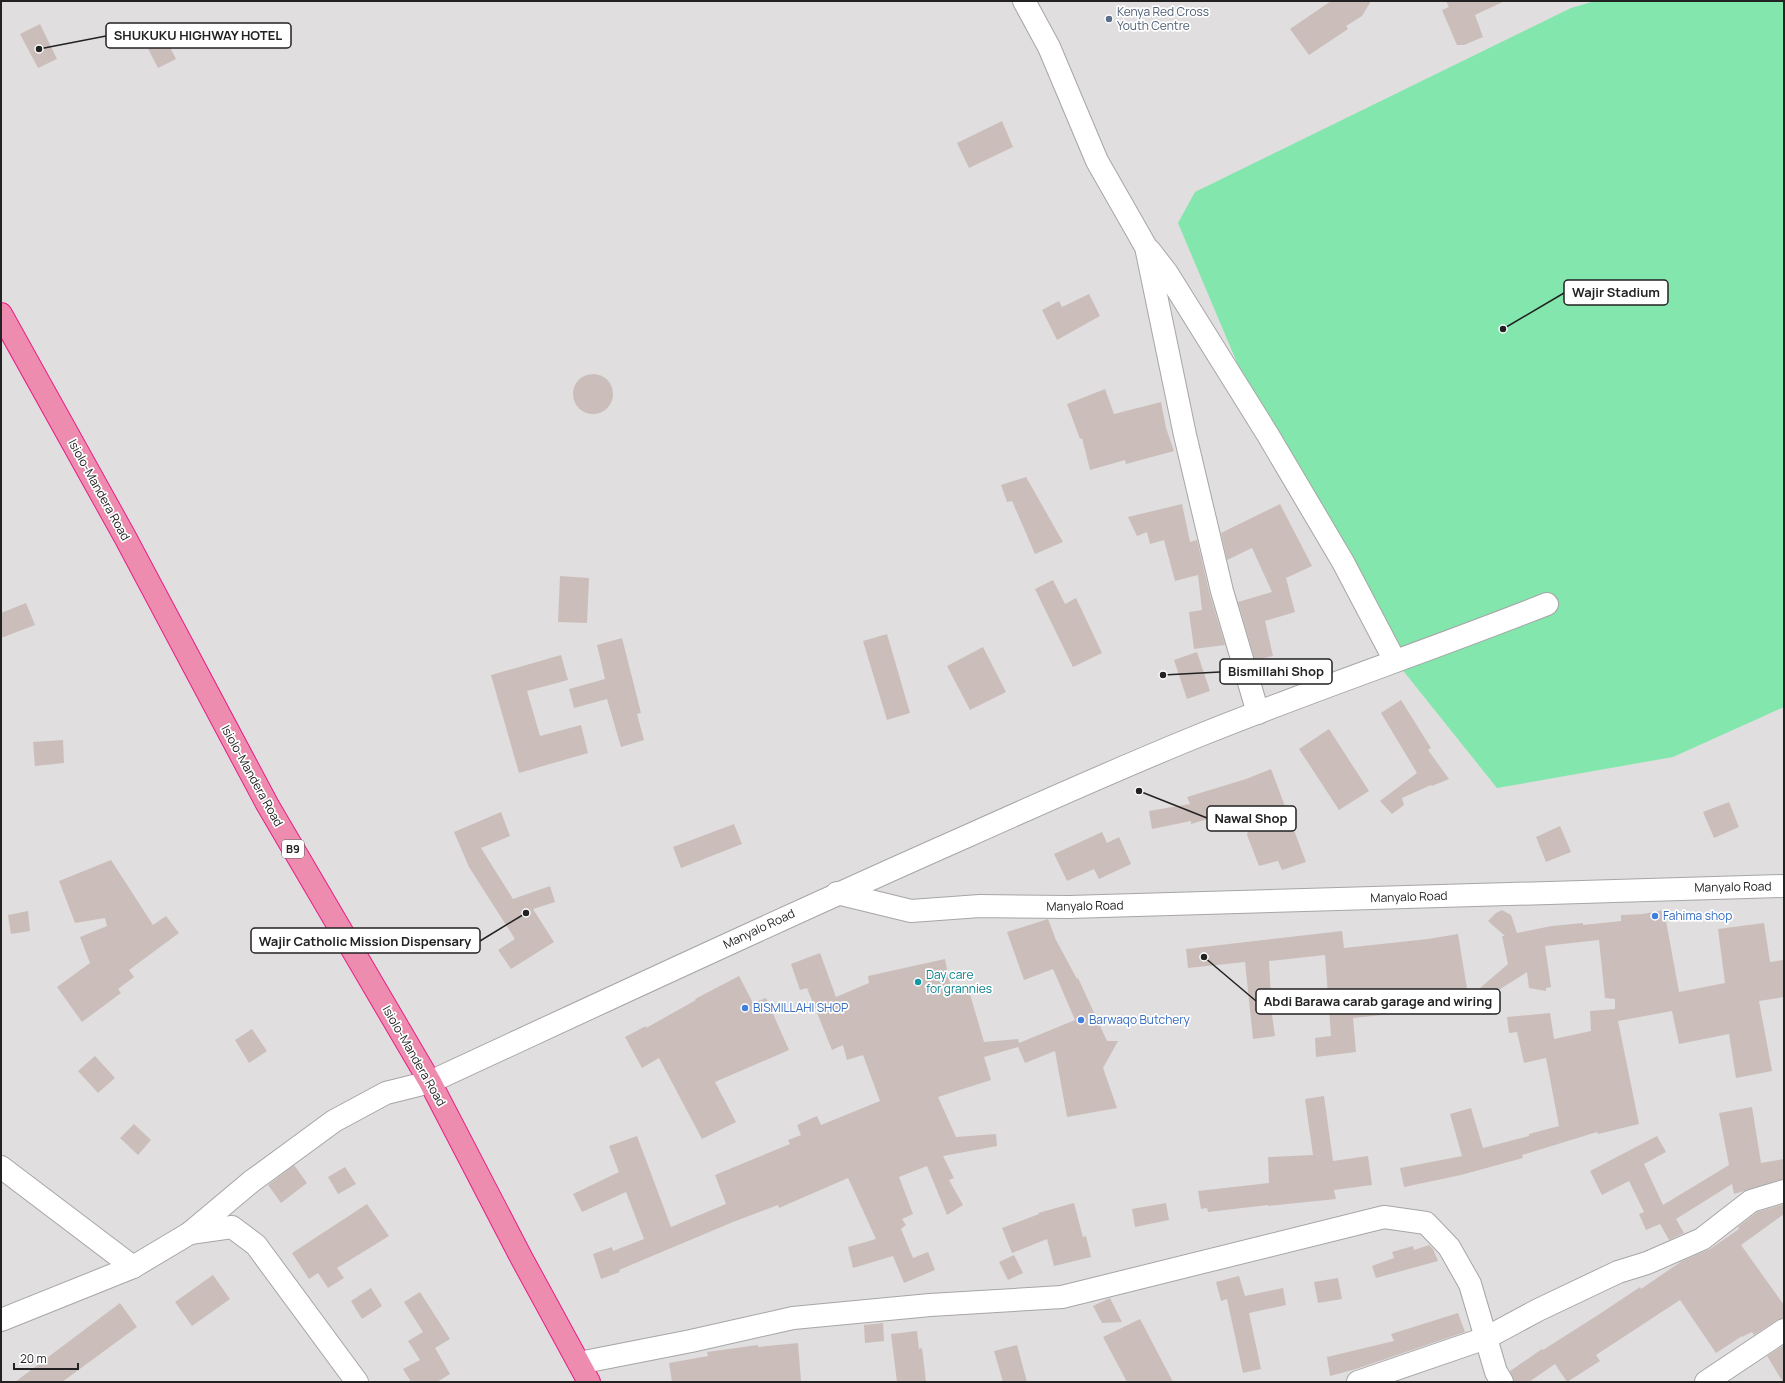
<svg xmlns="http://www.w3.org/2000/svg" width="1785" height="1383" font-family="Manrope,sans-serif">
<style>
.residential{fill:#e0dedf}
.pitch{fill:#82e6ad}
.building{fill:#cbbeba}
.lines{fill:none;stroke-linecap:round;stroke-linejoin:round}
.minor-casing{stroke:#a6a6a6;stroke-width:24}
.highway-casing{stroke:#e71e86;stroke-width:24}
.minor{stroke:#fff;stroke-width:22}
.highway{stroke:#ed8caf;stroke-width:22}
.service-dot{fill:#5c6f8a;stroke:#fff;stroke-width:1.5}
.shop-dot{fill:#3f7fe0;stroke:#fff;stroke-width:1.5}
.culture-dot{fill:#0f9aa8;stroke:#fff;stroke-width:1.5}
.labels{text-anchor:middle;stroke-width:3.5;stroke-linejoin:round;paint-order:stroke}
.shield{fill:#fff;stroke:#646464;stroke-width:1}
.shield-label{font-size:11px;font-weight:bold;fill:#222}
.service-label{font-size:12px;fill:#4e5e75;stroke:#fff;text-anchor:start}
.street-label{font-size:12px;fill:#222;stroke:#fff}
.shop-label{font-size:12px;fill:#366cbe;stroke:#fff;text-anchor:start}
.culture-label{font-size:12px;fill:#0d838f;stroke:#fff;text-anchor:start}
.leader{fill:none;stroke:#222;stroke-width:1.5}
.callout-dot{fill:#222;stroke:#fff;stroke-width:1.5}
.callout{fill:#fff;stroke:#222;stroke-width:1.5}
.callout-label{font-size:13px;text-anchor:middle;font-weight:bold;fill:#222}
</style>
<rect width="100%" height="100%" fill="#f2ede8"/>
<rect class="residential" x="1" y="1" width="1783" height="1381"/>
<path class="pitch" d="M1595,1H1782L1784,3V707L1673,757L1497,788L1361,618L1276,455L1178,223L1195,192L1571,8Z"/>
<g class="building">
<path d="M1331,1H1371L1362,16L1346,26L1348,29L1309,55L1290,29Z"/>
<path d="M1446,1H1505L1475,15L1483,37L1464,45H1457L1442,10L1449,7Z"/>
<path d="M40,24L57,59L38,68L20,34Z"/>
<path d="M159,26L176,59L158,68L141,35Z"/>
<path d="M1002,121L1013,147L969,168L957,143Z"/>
<path d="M1089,294L1100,316L1057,340L1042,310L1059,301L1062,307Z"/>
<circle cx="593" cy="394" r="20"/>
<path d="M1105,389L1114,414L1161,402L1166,428L1174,451L1126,464L1125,460L1090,470L1082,438L1080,439L1067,404Z"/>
<path d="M1026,477L1063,542L1035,554L1012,501L1007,502L1001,485Z"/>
<path d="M1182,504L1190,542L1197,540L1210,595L1225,645L1194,649L1189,612L1202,610L1198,575L1175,581L1164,540L1150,544L1147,532L1137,536L1128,517Z"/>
<path d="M1280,504L1312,566L1286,578L1295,612L1265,621L1273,656L1255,660L1238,602L1272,592L1252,548L1227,560L1221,533Z"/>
<path d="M560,576L589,578L587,623L558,622Z"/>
<path d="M1053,580L1065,604L1076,598L1102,653L1073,667L1035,589Z"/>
<path d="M26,603L35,625L1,638V613Z"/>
<path d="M887,634L910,713L887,720L863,641Z"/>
<path d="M622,638L641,713L637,714L644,740L621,747L607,699L574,708L569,689L605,679L597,645Z"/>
<path d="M983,647L1006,692L970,710L947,666Z"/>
<path d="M1197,652L1210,691L1187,699L1174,660Z"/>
<path d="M561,655L568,680L527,691L540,736L581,725L588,753L519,773L491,675Z"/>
<path d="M1401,700L1431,748L1428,750L1449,779L1432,786L1431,785L1402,798L1404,805L1392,814L1380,801L1417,773L1381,713Z"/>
<path d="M1329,729L1369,791L1339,810L1299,749Z"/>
<path d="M63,740L64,763L35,766L33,742Z"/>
<path d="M1271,769L1306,862L1282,870L1278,861L1259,866L1247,835L1254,805L1191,824V821L1152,829L1149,811L1190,804L1187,797L1246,779Z"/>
<path d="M1729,802L1739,827L1714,838L1703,812Z"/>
<path d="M501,812L510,836L481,848L513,899L550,886L555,902L533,909L554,942L511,969L498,950L515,939L469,867L454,832Z"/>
<path d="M734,824L742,844L681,868L673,847Z"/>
<path d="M1560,826L1571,852L1546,862L1536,837Z"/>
<path d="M1102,832L1107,843L1119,837L1131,864L1099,879L1094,869L1067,881L1054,854Z"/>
<path d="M111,860L153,925L166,916L179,933L129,970L134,977L118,989L121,993L82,1022L57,987L90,963L80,937L107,926L105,918L75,923L59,881Z"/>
<path d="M1502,910L1511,915L1517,933L1552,926L1583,923V925L1621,921V915L1643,914L1664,910L1679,992L1725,983L1718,929L1764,923L1770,962L1784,960V997L1759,1001L1772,1071L1736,1078L1729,1034L1679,1044L1672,1011L1618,1021L1639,1124L1598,1134L1597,1132L1522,1155L1523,1158L1461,1175L1404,1187L1400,1168L1462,1156L1450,1114L1471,1108L1483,1148L1529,1136V1134L1559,1126L1546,1058L1524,1063L1517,1032L1509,1033L1507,1017L1550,1013L1554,1039L1591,1031L1590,1011L1615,1009V999L1605,998L1599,940L1545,946L1551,987L1546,988V991L1529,988L1527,972L1478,1003L1472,995L1508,964L1502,936H1505L1488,921L1496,913Z"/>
<path d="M28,911L30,931L11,934L8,915Z"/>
<path d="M1048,919L1056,940L1077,979L1078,978L1107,1041H1118L1103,1068L1117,1108L1067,1117L1055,1051L1025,1063L1018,1047L984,1057L991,1080L938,1097L956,1137L996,1134L997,1146L943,1156L954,1178L949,1180L963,1205L947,1215L927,1166L899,1177L913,1214L902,1219L906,1225L901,1229L913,1258L928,1252L935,1270L904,1283L893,1256L853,1268L848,1247L876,1239L848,1178L779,1208L778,1205L733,1222L619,1270L620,1272L601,1279L593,1254L612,1247L613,1251L644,1239L626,1192L582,1212L573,1194L619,1172L609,1146L637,1136L671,1227L726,1204L715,1175L790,1144L788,1140L801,1135L797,1125L817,1116L821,1125L880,1101L863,1055L847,1060L843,1045L832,1050L807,988L800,990L791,964L820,953L836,997L869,983L868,976L945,959L951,989L967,984L984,1042L1018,1039L1019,1043L1075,1020L1053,969L1024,980L1007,932Z"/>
<path d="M1342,931L1344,948L1428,939L1458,934L1468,995L1447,1001L1444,998L1401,1005L1402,1013L1353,1018L1356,1052L1316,1057L1315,1038L1331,1036L1325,955L1269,961L1272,1015L1275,1036L1253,1039L1245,962L1188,968L1186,949Z"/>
<path d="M739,976L753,1003L766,998L789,1050L715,1082L736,1122L702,1139L659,1058L642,1068L625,1037L646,1026V1028L696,1000L695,999Z"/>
<path d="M252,1029L267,1051L249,1063L235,1040Z"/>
<path d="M95,1056L115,1078L98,1093L78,1071Z"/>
<path d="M1324,1096L1333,1161L1368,1156L1372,1185L1334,1190L1336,1199L1268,1206V1205L1208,1212L1207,1208L1201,1209L1198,1191L1269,1183L1268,1157L1313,1155L1305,1099Z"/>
<path d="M1752,1107L1761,1163L1784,1159V1179L1734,1194L1732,1184L1676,1219L1684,1233L1669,1240L1660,1224L1646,1230L1639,1214L1644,1212L1629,1181L1602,1195L1590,1171L1657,1136L1666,1152L1644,1164L1663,1205L1729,1165L1719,1113Z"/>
<path d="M134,1124L151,1140L138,1155L120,1138Z"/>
<path d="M294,1165L307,1183L281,1203L268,1185Z"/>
<path d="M345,1167L356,1184L338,1194L328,1177Z"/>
<path d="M1074,1203L1083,1237L1086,1236L1091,1257L1054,1266L1047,1239L1012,1253L1002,1228L1039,1214L1038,1213Z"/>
<path d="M1166,1203L1169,1220L1135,1227L1132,1209Z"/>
<path d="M367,1204L389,1236L337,1268L344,1278L328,1288L318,1273L309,1279L292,1253Z"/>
<path d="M1784,1204V1214L1741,1245L1784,1305V1318L1777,1320L1754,1335L1752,1332L1742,1337V1336L1716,1353L1680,1300L1596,1355L1600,1361L1567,1382L1555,1364L1529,1382H1514L1510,1371L1542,1349L1543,1350L1598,1315L1640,1287L1641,1289L1682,1261L1710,1249L1739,1229L1738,1227L1757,1212Z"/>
<path d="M1429,1245L1433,1249L1438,1261L1376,1278L1372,1266L1394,1258L1392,1252L1413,1246L1414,1250Z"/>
<path d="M1014,1255L1023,1273L1008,1280L999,1262Z"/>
<path d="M213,1275L230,1299L192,1326L175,1302Z"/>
<path d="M1239,1276L1245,1296L1283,1288L1286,1305L1249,1313L1261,1369L1243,1373L1227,1299L1221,1301L1216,1282Z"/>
<path d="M1338,1278L1342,1299L1318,1303L1314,1282Z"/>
<path d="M371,1288L382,1306L362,1319L351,1301Z"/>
<path d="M420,1292L450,1339L435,1348L450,1374L437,1382H411L403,1369L420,1360L408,1341L423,1332L404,1302Z"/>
<path d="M1110,1298L1122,1322L1102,1323L1093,1306Z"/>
<path d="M120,1303L137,1327L62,1382H15Z"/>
<path d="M1458,1313L1465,1332L1356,1369L1330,1376L1327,1357L1394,1341L1391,1334Z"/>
<path d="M1140,1319L1173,1382H1127L1103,1337Z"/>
<path d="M883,1323L884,1341L865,1343L864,1325Z"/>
<path d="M917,1331L919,1349L922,1348L926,1382H897L891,1334Z"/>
<path d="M798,1343L801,1381L672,1382L669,1363L708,1356L707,1352L758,1345V1347Z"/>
<path d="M1017,1345L1027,1382H1003L994,1351Z"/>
<path d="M1784,1345V1382H1783L1767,1356Z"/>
</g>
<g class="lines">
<g class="minor-casing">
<g id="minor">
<path d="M1024,1L1049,47L1097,161L1146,247L1185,435L1222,591L1258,713"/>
<path d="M1150,251L1167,273L1268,435L1343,562L1395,661"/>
<path d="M837,893L911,911L980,906L1069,907L1784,886"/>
<path d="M1,1167L133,1267"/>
<path d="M190,1233L232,1227L256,1245L357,1382"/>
<path d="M1,1320L133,1267L190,1233L252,1181L334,1121L386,1093L430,1082C607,1000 784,917 963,838C1041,803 1119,768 1198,736C1314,689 1431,650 1547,604"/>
<path d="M579,1363L691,1341L793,1318L930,1305L1062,1297L1384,1217L1426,1223L1449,1247L1470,1284L1496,1372L1502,1382"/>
<path d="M1358,1382L1486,1338L1538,1310L1618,1272L1647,1263L1702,1239L1751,1201L1784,1191"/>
<path d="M1706,1382L1784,1330"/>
</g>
</g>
<g class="highway-casing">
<path id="highway" d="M1,314L125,537L267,804L430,1082L522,1259L589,1382"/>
</g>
<use href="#minor" class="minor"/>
<use href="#highway" class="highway"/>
</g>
<circle class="service-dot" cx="1109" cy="19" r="4"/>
<g class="shop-dot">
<circle cx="1655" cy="916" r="4"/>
<circle cx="745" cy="1008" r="4"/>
<circle cx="1081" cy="1020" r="4"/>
</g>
<circle class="culture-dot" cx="918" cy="982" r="4"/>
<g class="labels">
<rect class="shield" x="282" y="840" width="22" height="18" rx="3"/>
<g class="shield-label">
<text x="293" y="853">B9</text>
</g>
<g class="service-label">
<text x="1117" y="16">Kenya Red Cross<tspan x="1117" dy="14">Youth Centre</tspan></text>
</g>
<g class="street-label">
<text transform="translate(99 490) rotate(61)" y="4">Isiolo-Mandera Road</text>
<text transform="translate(252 776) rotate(61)" y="4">Isiolo-Mandera Road</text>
<text transform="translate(1733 887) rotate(-1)" y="4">Manyalo Road</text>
<text transform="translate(1409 897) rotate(-2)" y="4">Manyalo Road</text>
<text transform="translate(1085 906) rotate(-1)" y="4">Manyalo Road</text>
<text transform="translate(759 929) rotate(-25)" y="4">Manyalo Road</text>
<text transform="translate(414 1056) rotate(60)" y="4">Isiolo-Mandera Road</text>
</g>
<g class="shop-label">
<text x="1663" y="920">Fahima shop</text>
<text x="753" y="1012">BISMILLAHI SHOP</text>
<text x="1089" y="1024">Barwaqo Butchery</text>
</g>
<g class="culture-label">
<text x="926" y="979">Day care<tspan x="926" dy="14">for grannies</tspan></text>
</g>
</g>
<path class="leader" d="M39 49L106 36M1503 329L1564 293M1163 675L1220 672M1139 791L1207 818M526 913L480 941M1204 957L1256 1001"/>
<g class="callout-dot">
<circle cx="39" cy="49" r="4"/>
<circle cx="1503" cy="329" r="4"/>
<circle cx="1163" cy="675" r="4"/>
<circle cx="1139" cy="791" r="4"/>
<circle cx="526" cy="913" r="4"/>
<circle cx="1204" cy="957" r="4"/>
</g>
<g class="callout">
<rect x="106" y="23" width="185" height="25" rx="4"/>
<rect x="1564" y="280" width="104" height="25" rx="4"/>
<rect x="1220" y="659" width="112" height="25" rx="4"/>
<rect x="1207" y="806" width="89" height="25" rx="4"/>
<rect x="251" y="928" width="229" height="25" rx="4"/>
<rect x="1256" y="989" width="244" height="25" rx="4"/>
</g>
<g class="callout-label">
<text x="198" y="40">SHUKUKU HIGHWAY HOTEL</text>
<text x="1616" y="297">Wajir Stadium</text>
<text x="1276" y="676">Bismillahi Shop</text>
<text x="1251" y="823">Nawal Shop</text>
<text x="365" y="946">Wajir Catholic Mission Dispensary</text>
<text x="1378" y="1006">Abdi Barawa carab garage and wiring</text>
</g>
<rect width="1785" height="1383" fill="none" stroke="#222222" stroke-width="4"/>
<path d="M14 1363v6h64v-6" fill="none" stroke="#222222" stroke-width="2"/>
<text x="20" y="1363" font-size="12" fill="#222222" stroke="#ffffff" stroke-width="3" paint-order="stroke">20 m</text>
</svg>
